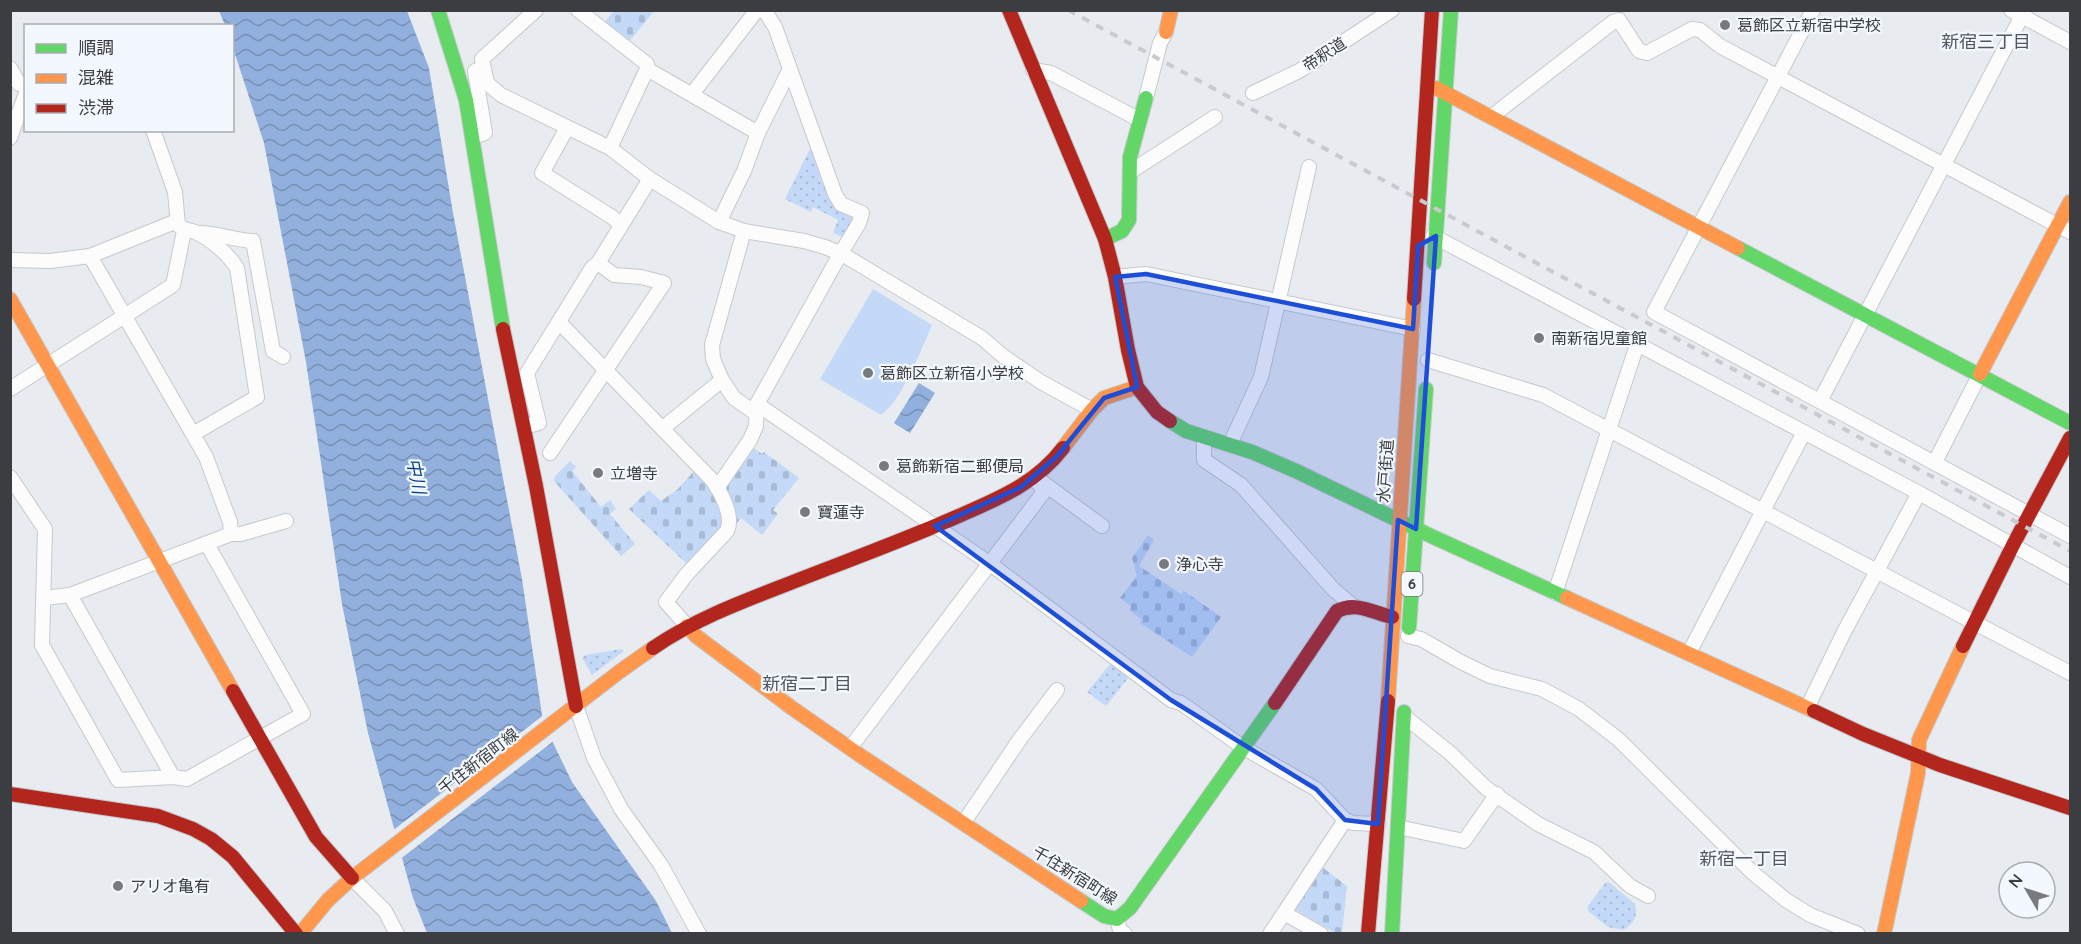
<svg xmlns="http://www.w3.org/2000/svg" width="2081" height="944" font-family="Quicksand,'Noto Sans JP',sans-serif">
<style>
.grass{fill:#c3d9f7}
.cemetery{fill:url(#cemetery-stones)}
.park{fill:url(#park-dots)}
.water{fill:url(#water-waves)}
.pier{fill:#e8ecf0}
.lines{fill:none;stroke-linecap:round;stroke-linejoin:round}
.street-casing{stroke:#c6c9cc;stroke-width:16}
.fast-casing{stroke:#c6c9cc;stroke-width:16}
.slow-casing{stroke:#c6c9cc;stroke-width:16}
.jam-casing{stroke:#c6c9cc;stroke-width:16}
.street{stroke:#fcfcfd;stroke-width:14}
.fast{stroke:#63d668;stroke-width:14}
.slow{stroke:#ff974d;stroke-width:14}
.jam{stroke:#b3261e;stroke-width:14}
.rail{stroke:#c9cacb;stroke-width:4;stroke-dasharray:8 8;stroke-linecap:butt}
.marked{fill:#1d4ed8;fill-opacity:0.2;stroke:#1d4ed8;stroke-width:4.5;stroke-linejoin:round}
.poi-dot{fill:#787a7e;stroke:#f3f8fe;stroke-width:2}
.labels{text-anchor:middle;stroke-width:4.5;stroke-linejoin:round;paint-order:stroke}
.shield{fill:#f3f8fe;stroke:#727579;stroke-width:1.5}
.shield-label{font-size:15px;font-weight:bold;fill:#3b3d40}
.poi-label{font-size:16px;fill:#3b3d40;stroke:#f3f8fe;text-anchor:start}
.street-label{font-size:16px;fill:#3b3d40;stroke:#f3f8fe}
.neighbourhood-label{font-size:18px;fill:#52575e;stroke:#f3f8fe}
.water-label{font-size:18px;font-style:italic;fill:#07428a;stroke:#f3f8fe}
</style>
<defs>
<pattern id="cemetery-stones" width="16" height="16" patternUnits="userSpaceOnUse" patternTransform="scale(1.5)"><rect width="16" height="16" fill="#c3d9f7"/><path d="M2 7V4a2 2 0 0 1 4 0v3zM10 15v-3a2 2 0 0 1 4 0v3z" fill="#a8bbd5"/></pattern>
<pattern id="park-dots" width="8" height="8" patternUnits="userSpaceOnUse" patternTransform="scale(1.5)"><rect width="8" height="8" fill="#c3d9f7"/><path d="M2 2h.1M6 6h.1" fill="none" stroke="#a8bbd5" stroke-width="1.8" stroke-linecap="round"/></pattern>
<pattern id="water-waves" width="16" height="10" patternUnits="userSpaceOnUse" patternTransform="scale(1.5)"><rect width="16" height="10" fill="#91b0dd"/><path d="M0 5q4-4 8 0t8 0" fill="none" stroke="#7890b5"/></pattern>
</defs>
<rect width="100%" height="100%" fill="#e8ecf0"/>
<path class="grass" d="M873,289L932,325C921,350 903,399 881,415L820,379Z"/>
<g class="cemetery">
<path d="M614,11H654L628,43L604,23Z"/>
<path d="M751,446L762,454L764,452L799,478L773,510L778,514L762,535L741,518L736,524L722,488Z"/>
<path d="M570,461L576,467L572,471L601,507L610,500L616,509L610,514L635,544L621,556L554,481L555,476Z"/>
<path d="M695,470C710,486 722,504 725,526L688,565L629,509L649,490L661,501L678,489Z"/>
<path d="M1148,535L1154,540L1139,566L1181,594L1184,591L1221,617L1192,657L1140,623L1142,620L1129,610L1131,606L1120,598L1137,576L1132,558Z"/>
<path d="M1322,867L1347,886L1342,933H1335L1296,910L1295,905Z"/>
</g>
<g class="park">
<path d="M811,147L821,181L836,209L851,215L854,222L845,238L833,233L838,220L813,207L811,212L785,199Z"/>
<path d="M621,649L624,651L592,675L582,658L586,655Z"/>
<path d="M1111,663L1129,677L1106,706L1087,692Z"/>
<path d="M1606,882L1610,883L1635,904C1638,916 1634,924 1623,930L1608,927L1588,911V906Z"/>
</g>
<g class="water">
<path d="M219,11H407L429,68L453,213L522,579L543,722L572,782L656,901L672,933H427L413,898L368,733L342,604L306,362L264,143L233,48L232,26L225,25Z"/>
<path d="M919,383L935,393L910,433L894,423Z"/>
</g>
<path class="pier" d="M545,714L546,721L555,740L399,860L392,831Z"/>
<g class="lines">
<g class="street-casing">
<g id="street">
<path d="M536,10L482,59L487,83L501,95L610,148L650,179L719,222L744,231L804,241L825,247L842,254L982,338L1003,356L1041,382L1092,410"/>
<path d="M578,10L647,64V69L758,133"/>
<path d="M1813,10L1654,312L2070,536"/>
<path d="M2011,10L2070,42"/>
<path d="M10,68L19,84"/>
<path d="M1033,70L1051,73L1140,120"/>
<path d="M1253,93L1299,71L1392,10"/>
<path d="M692,94L757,10"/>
<path d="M1146,98L1160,43L1166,32"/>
<path d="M1491,117L1613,22L1619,20L1639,51L1647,53L1692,29L1700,30L1720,46L2070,232"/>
<path d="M567,128L542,173L612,217L621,225"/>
<path d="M153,130L175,192L178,225C184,231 188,229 195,232C211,239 228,254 237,268L257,397L193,434"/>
<path d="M472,137L485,133L475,71L484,68"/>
<path d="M10,138L26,93"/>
<path d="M610,148L647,69"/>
<path d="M1130,172L1215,117"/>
<path d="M719,222L744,171L758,133L790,69"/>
<path d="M198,233C217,233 234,240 253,241L273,351L283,357"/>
<path d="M1433,236L1919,493L2070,577"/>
<path d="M90,256L206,457L230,522L231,534"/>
<path d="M10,260L50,261L90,256L177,221"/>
<path d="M1115,277L1146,274L1413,329"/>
<path d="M559,322L713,481C721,493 734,516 727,531L686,575L666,602L687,626"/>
<path d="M1428,360L1543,395L2070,673"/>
<path d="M722,380L713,359L712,345L744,231"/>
<path d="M10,389L173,285L184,231"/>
<path d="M1820,401L2025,10"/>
<path d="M757,404L989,563L1171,700L1181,703L1244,748L1316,789L1345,820"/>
<path d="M524,427L539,423L527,373L592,268L598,263L650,179"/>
<path d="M663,428L722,380L734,398L755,413"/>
<path d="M1204,437V460L1241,485L1333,589L1353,606"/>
<path d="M1230,444L1261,377L1309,167"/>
<path d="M550,453L664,283L641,277L614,275L598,263"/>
<path d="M1935,462L1980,374"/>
<path d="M10,477L45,529L42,645L118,780L173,777L187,779L303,714L207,544"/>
<path d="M1039,480L1102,526"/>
<path d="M717,488L750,440L756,426L757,404L838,258L859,223L862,213L841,204L835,194L775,27L764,10"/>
<path d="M1555,593L1637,345"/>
<path d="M70,595L173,777"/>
<path d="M44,598L70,595L231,534H241L286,521"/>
<path d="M1408,636L1421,639L1461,662L1490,676L1542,689L1579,709L1618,739L1753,873L1786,900L1810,915L1858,934"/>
<path d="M1689,653L1804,432"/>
<path d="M576,706L594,758L611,790L621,809L661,865L699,934"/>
<path d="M1807,708L1844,632L1919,493"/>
<path d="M1404,716L1450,753L1486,788L1538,824L1594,852L1630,886L1648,896"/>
<path d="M850,748L1043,493V489L1034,478"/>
<path d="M964,822L1020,739L1057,690"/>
<path d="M1398,827L1464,841L1497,794"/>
<path d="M352,878L385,911L397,934"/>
<path d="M1284,913L1345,820L1353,823L1378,824"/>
<path d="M1117,919L1120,930L1125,934"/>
<path d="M1270,934L1284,913L1321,934"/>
</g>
</g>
<g class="fast-casing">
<g id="fast">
<path d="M438,10L466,100L503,329"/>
<path d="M1105,239L1122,231L1129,220L1130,157L1146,98"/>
<path d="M1738,248L2070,423"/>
<path d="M1434,263L1451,10"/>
<path d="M1170,421L1186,431L1252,452L1296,471L1431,536L1567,598"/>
<path d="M1409,628L1426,389"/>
<path d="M1081,901L1104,916L1117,919L1130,908L1275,703"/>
<path d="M1392,934L1404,712"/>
</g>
</g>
<g class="slow-casing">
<g id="slow">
<path d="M1166,32L1171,10"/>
<path d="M1436,88L1738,248"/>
<path d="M10,299L233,691"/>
<path d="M1980,374L2070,202"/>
<path d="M1063,448L1092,410L1104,398L1137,387"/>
<path d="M1567,598L1814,711"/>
<path d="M687,626L696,636L792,708L861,756L1081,901"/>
<path d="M1388,701L1414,299"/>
<path d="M300,934L328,900L352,878L619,672L653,648"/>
<path d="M1884,934L1918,773L1919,740L1963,646"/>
</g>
</g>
<g class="jam-casing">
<g id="jam">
<path d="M1009,10L1105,239L1115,277L1128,350L1137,387L1157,412L1170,421"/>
<path d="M1414,299L1432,10"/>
<path d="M503,329L536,486L576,706"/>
<path d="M1963,646L2013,545L2070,438"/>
<path d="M653,648C692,621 736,604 780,587C838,564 897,543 954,518C995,500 1035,485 1063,448"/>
<path d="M233,691L316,837L352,878"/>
<path d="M1275,703L1337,611C1356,601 1373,613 1392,617"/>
<path d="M1814,711L1863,734L1940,765L2070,808"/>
<path d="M10,794L158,816L193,829L211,839L233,857L296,934"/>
<path d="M1368,934L1388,701"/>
</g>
</g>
<use href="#street" class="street"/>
<use href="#fast" class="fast"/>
<use href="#slow" class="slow"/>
<use href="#jam" class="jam"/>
<path class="rail" d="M1068,10L2070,551"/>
</g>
<path class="marked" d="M1436,236L1416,529L1398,520L1378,824L1345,820L1316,789L1171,700L935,526L1021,487L1057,456L1104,398L1137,387L1115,277L1146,274L1413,329L1418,246Z"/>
<g class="poi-dot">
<circle cx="1725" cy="25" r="6"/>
<circle cx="1539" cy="338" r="6"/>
<circle cx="868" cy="373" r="6"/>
<circle cx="884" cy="466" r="6"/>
<circle cx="598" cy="473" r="6"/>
<circle cx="805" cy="512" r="6"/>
<circle cx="1164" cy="564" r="6"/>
<circle cx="118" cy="886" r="6"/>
</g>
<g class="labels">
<rect class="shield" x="1401.5" y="572" width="21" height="24" rx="4.5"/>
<g class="shield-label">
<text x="1412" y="589">6</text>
</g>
<g class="poi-label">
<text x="1737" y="31">葛飾区立新宿中学校</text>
<text x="1551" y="344">南新宿児童館</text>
<text x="880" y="379">葛飾区立新宿小学校</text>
<text x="896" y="472">葛飾新宿二郵便局</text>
<text x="610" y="479">立増寺</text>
<text x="817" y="518">寶蓮寺</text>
<text x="1176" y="570">浄心寺</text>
<text x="130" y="892">アリオ亀有</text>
</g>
<g class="street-label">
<text transform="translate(1324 54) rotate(-33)" y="6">帝釈道</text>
<text transform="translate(1385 471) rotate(-86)" y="6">水戸街道</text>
<text transform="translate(478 761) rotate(-38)" y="6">千住新宿町線</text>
<text transform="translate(1075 875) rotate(32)" y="6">千住新宿町線</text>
</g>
<g class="neighbourhood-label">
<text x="1986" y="48">新宿三丁目</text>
<text x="807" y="690">新宿二丁目</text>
<text x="1744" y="865">新宿一丁目</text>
</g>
<g class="water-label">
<text transform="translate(416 476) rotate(79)" y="6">中川</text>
</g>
</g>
<rect width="2081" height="944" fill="none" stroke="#3b3d40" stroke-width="24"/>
<rect x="24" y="24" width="210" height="108" fill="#f3f8fe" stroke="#a9adb2" stroke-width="1.5"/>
<rect x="36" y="44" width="30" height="9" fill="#63d668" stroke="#a9adb2" stroke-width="1.5"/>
<text x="78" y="54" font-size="18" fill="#3b3d40">順調</text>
<rect x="36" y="74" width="30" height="9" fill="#ff974d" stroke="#a9adb2" stroke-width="1.5"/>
<text x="78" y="84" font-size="18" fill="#3b3d40">混雑</text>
<rect x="36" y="104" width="30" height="9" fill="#b3261e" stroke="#a9adb2" stroke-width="1.5"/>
<text x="78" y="114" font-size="18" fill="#3b3d40">渋滞</text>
<g transform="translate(2027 890) rotate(309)"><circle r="28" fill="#f3f8fe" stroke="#a9adb2" stroke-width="1.5"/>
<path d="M0-4.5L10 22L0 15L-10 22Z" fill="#787a7e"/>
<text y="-9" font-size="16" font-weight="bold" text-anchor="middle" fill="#3b3d40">N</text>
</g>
</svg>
